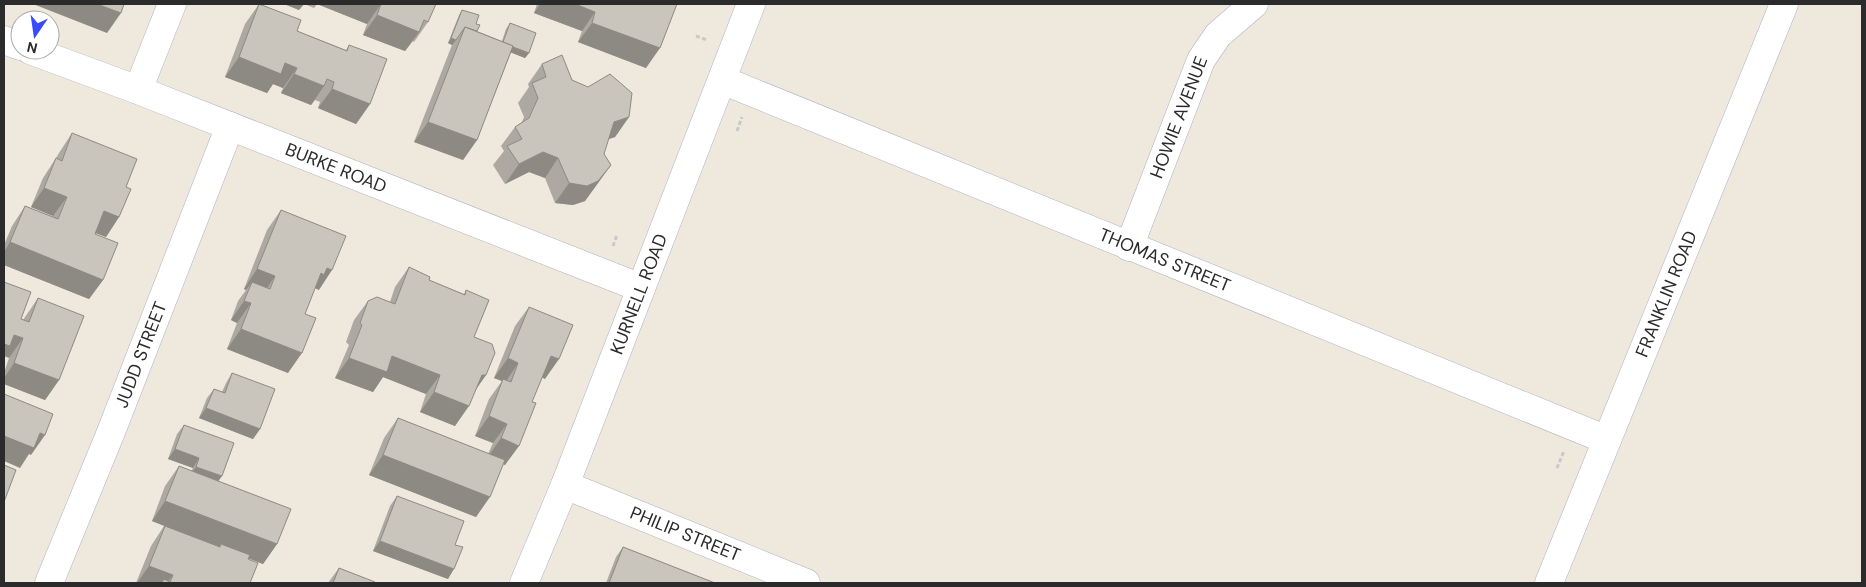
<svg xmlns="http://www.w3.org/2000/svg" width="1866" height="587" font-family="'DM Sans',sans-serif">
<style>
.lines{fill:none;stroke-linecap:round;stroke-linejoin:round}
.minor-casing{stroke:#b1b2c0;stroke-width:29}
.tertiary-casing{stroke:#b1b2c0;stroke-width:29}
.path{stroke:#c8c8c8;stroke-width:3;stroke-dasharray:4 2.5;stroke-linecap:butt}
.minor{stroke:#fff;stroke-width:28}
.tertiary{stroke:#fff;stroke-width:28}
.wall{fill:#ada9a2}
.shaded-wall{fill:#8d8a84}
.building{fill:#c9c5bc;stroke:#8d8a84}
.labels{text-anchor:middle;stroke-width:4;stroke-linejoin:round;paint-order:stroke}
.street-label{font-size:18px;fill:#2b2b2b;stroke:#fff}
</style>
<rect width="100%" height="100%" fill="#eee8dd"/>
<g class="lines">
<g class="minor-casing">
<g id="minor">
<path d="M4,40L20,46"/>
<path id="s1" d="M30,50L138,90L641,288"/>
<path id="s2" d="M722,80L1607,440"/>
<path d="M138,90L172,4"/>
<path id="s3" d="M1129,247L1201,60L1218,35L1254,4"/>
<path id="s4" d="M565,485L806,583"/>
<path id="s5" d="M49,583L111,432L230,126"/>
</g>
</g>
<g class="tertiary-casing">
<g id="tertiary">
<path id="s6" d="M524,583L565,485L751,4"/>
<path id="s7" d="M1549,583L1784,4"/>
</g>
</g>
<g class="path">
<path d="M696,36L707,40"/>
<path d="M737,131L742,117"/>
<path d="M613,246L617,235"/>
<path d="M1557,468L1564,451"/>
</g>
<use href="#minor" class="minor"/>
<use href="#tertiary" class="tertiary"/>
</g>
<g class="wall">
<path d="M259,4L297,31L346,50L349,45L370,104L356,124L318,108L320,102L315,100L311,105L281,93L283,88L273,84L267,93L225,77L245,24Z"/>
<path d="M284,4H436L428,22L414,42L413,41L405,51L363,35L367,24L317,4L314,8L304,4L299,10Z"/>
<path d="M537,4H677L646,68L578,42L582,31L534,13Z"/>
<path d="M462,10L476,24L477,31L502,41L506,29L510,23L529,53L525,58L511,52L477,140L463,160L414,142L452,45L448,43L459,15Z"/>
<path d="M542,64L572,80L629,117L615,137L608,139L604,154L611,165L585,201L573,205L555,203L545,178L529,172L505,184L493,165L504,151L501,146L515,127L522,122L524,117L518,103L529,87L528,84Z"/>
<path d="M72,133L126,187L119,217L106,237L95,233V234L103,280L89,299L4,265V245L12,226L25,206L53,217V216L31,207L43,178L56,158L59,153Z"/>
<path d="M281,210L319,290L315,288L305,314L288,373L227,349L237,323L231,320L238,301L246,290L244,289L267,230Z"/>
<path d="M409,267L429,280L464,294L466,290L474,337L486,375L476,389L455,426L420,412L426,394L383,377L373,392L335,378L349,345L346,342L354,320L368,301L390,302L395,287Z"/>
<path d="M38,298L59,380L45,400L4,384V373L9,358L21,319L23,320Z"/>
<path d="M529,307L545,379L542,377L505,465L503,464L476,517L369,475L384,438L398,418L488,454L493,443L475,436L489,399L502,381L494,378L515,326Z"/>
<path d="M232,373L260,429L253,439L199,418L207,398L214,389L222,392L226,383Z"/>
<path d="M184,425L219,481L277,544L263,564L248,558L250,583H136L151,546L164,526L152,521L165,486L179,466L191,471L193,468L168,459L177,434Z"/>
<path d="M397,496L448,579L373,551L390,506Z"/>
<path d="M623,547L715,583H606L616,557Z"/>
<path d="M339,568L375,583H328Z"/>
</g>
<g class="shaded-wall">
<path d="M33,4H97L121,13L107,33Z"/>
<path d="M284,4H304L299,10Z"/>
<path d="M317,4H381L367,24Z"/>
<path d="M540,4H575L595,12L582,31L534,13Z"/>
<path d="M377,15L419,32L405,51L363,35Z"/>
<path d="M592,23L660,48L646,68L578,42Z"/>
<path d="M451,38L456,40L452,45L448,43Z"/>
<path d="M502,43L529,53L525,58L499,48Z"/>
<path d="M239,57L285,63L297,68L283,88L273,84L267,93L225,77Z"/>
<path d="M294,74L324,86L311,105L281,93Z"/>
<path d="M332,89L370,104L356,124L318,108Z"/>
<path d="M629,117L615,137L600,142L614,122Z"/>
<path d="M428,122L477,140L463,160L414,142Z"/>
<path d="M543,152L558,158L545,178L529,172L505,184L519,164Z"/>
<path d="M611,165L585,201L573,205L555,203L569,183Z"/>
<path d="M44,188L67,197L53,216L31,207Z"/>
<path d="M104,211L119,217L106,237L91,231Z"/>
<path d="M10,242L103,280L89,299L4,265V252Z"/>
<path d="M327,268L332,270L319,290L315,288L321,273Z"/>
<path d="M257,269L275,276L262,296L252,282L246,290L244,289Z"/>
<path d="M244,301L251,303L237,323L231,320Z"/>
<path d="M241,329L302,353L288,373L227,349Z"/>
<path d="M14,335L23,338L9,358L4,356V344Z"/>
<path d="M392,356L440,375L426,394L383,377L373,392L335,378L349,358Z"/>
<path d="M551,356L559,359L545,379L537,375Z"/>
<path d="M508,358L518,363L505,383L503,379L502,381L494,378Z"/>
<path d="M14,363L59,380L45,400L4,384V378Z"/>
<path d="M482,375H486L472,395Z"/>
<path d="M434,392L469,406L455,426L420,412Z"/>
<path d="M206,408L260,429L253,439L199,418Z"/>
<path d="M489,416L507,424L493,443L475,436Z"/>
<path d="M40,433L45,435L31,455L29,454L20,468L4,461V436Z"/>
<path d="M501,438L519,446L505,465L487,458Z"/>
<path d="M175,449L199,458L193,468L168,459Z"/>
<path d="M383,455L490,497L476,517L369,475Z"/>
<path d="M196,467L222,476L215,486L189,476Z"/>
<path d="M165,501L277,544L263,564L220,547L221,544L219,547L152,521Z"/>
<path d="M380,541L454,569L448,579L373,551Z"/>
<path d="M149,566L173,575L167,583L164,579L161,583H137Z"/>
</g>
<g class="building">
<path d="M97,4H124L121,13Z"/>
<path d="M259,4L301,20L297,31L347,51L349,45L387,59L370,104L332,89L334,82L327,79L324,86L294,74L297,68L285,63L281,74L239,57Z"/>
<path d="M381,4H436L428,22L424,20L419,32L377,15Z"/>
<path d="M575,4H677L660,48L592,23L595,12Z"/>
<path d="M462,10L479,15L476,24L480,25L477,31L465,27L456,40L451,38Z"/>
<path d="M510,23L536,33L529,53L513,47V46L503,42Z"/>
<path d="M465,27L513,46L477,140L428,122Z"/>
<path d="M562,55L572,80L588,87L610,74L632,93L629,117L614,122L604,154L611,165L598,181L587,186L569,183L558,158L543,152L519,164L507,146L522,139L515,127L529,118L538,98L532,83L546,77L542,64Z"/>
<path d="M72,133L137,159L126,187L131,189L119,217L104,211L95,234L118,243L103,280L10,242L25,206L58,219L67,197L44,188L56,158L62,161Z"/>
<path d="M281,210L346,236L332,270L327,268L324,275L321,273L305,314L316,318L302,353L241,329L251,303L244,301L252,282L270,289L275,276L257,269Z"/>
<path d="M409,267L430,277L429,280L465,295L466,290L489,300L474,337L492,344L495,353L486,375H482L469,406L434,392L440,375L392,356L387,372L349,358L362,325L360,323L368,301L377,297L395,304Z"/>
<path d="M4,282L31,292L21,319L29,322L38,298L84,316L59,380L14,363L23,338L14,335L10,346L4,344Z"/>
<path d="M529,307L573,325L559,359L551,356L532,402L536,403L519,446L501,438L507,424L489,416L503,379L511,382L518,363L508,358Z"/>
<path d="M232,373L275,389L260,429L206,408L214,389L225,393Z"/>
<path d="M4,394L53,414L45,435L40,433L34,448L4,436Z"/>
<path d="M398,418L505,460L490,497L383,455Z"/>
<path d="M184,425L234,443L222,476L196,467L199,458L175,449Z"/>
<path d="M4,465L16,470L4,502Z"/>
<path d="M179,466L291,509L277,544L165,501Z"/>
<path d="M397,496L464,521L455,545L463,547L454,569L380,541Z"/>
<path d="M165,526L220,547L221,544L250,555L248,559L258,563L250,583H162L164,579L170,582L173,575L149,566Z"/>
<path d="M623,547L715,583H609Z"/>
<path d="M339,568L375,582V583H333Z"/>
</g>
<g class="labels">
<g class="street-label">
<text dy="6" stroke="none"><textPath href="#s3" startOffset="139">HOWIE AVENUE</textPath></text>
<text dy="6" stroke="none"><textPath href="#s1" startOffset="328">BURKE ROAD</textPath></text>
<text dy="6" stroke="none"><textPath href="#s2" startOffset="478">THOMAS STREET</textPath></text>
<text dy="6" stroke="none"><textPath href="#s6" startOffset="311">KURNELL ROAD</textPath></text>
<text dy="6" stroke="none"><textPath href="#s7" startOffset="312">FRANKLIN ROAD</textPath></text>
<text dy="6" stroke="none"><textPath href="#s5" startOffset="246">JUDD STREET</textPath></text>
<text dy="6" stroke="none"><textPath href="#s4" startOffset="130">PHILIP STREET</textPath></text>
</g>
</g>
<rect width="1866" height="587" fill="none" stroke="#2b2b2b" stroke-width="10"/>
<g transform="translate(35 35) rotate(193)"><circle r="24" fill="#ffffff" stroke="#aaaaaa"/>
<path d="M0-4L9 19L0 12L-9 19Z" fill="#394bff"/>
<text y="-8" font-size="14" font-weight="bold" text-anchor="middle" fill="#2b2b2b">N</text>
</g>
</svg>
